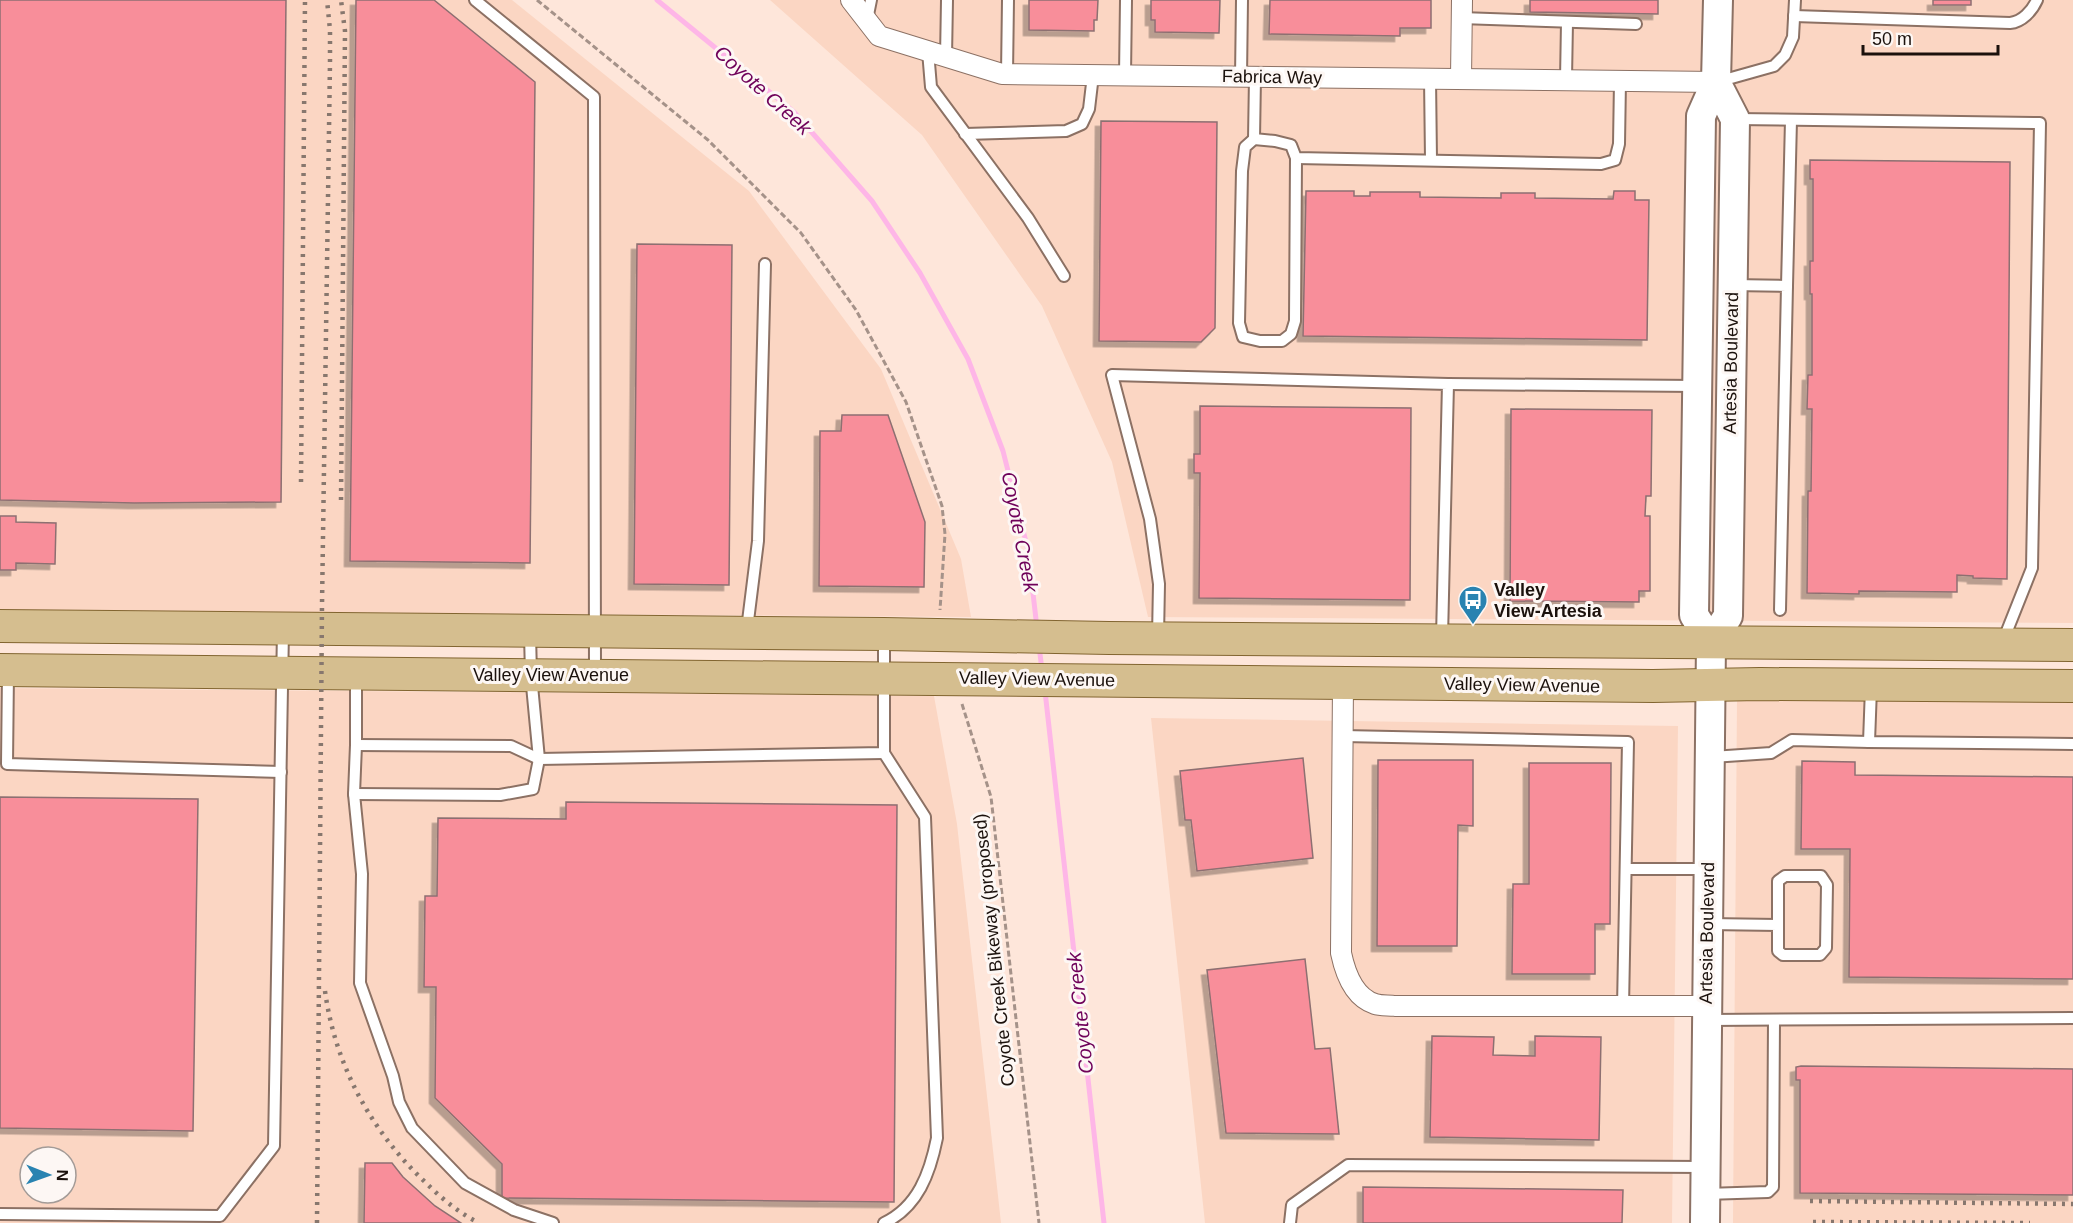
<svg xmlns="http://www.w3.org/2000/svg" width="2073" height="1223" font-family="Helvetica,sans-serif">
<style>
.built{fill:#fbd6c3;fill-rule:evenodd}
.lines{fill:none;stroke-linecap:round;stroke-linejoin:round}
.stream{stroke:#feb6e7;stroke-width:5}
.building{fill:#f88e9a;stroke:#8d6f71;stroke-width:1.5;filter:url(#shadow)}
.lane-casing{stroke:#8c7164;stroke-width:14}
.street-casing{stroke:#8c7164;stroke-width:22}
.secondary-casing{stroke:#8c7164;stroke-width:32}
.primary-casing{stroke:#826530;stroke-width:34}
.path{stroke:#a59289;stroke-width:3;stroke-dasharray:6 3;stroke-linecap:butt}
.lane{stroke:#fff;stroke-width:10}
.street{stroke:#fff;stroke-width:20}
.secondary{stroke:#fff;stroke-width:28}
.primary{stroke:#d5be8f;stroke-width:32}
.rail{stroke:#87776e;stroke-width:4.5;stroke-dasharray:3 6;stroke-linecap:butt}
.labels{text-anchor:middle;stroke-width:6;stroke-linejoin:round;paint-order:stroke}
.street-label{font-size:18px;fill:#1b110c;stroke:#fdf7f4}
.poi-label{font-size:18px;font-weight:bold;fill:#1b110c;stroke:#fdf7f4;text-anchor:start}
.water-label{font-size:20px;font-style:italic;fill:#6f025a;stroke:#fdf7f4}
</style>
<defs>
<filter id="shadow"><feDropShadow dx="-5.5" dy="5.5" stdDeviation="0" flood-color="#0004"/></filter>
</defs>
<rect width="100%" height="100%" fill="#fee6da"/>
<g class="built">
<path d="M0,0H512L749,191L881,369L961,559L971,617L0,610Z"/>
<path d="M770,0H2073V623L1148,617L1112,462L1042,306L922,135Z"/>
<path d="M0,688L934,696L957,824L1001,1223H0ZM30,1157H66V1193H30Z"/>
<path d="M1737,700L2073,701V1223H1733Z"/>
<path d="M1151,718L1678,726L1672,1223H1205Z"/>
</g>
<g class="lines">
<g class="stream">
<path d="M657,0L794,112L872,201L920,273L968,359L1003,451L1028,550L1037,628"/>
<path d="M1039,646L1042,670"/>
<path d="M1045,691L1104,1223"/>
</g>
</g>
<g class="building">
<path d="M0,0H286L281,502L134,503L0,500Z"/>
<path d="M356,0H434L535,82L530,563L350,561Z"/>
<path d="M1029,0H1098L1097,20H1094V31L1029,30Z"/>
<path d="M1151,0H1220L1219,33L1155,32V20H1151Z"/>
<path d="M1270,0H1431V28H1400V36L1269,34Z"/>
<path d="M1530,0H1658V14L1530,12Z"/>
<rect x="1933" y="0" width="38" height="5"/>
<path d="M1101,121L1217,122L1215,328L1201,342L1099,341Z"/>
<path d="M1810,160L2010,162L2007,579L1973,578V576L1957,575V592L1859,591V594L1807,593L1808,491H1811L1812,409H1807L1808,375H1812V294H1810V261H1813V179H1810Z"/>
<path d="M1306,191H1354V196H1370V192H1420V197L1501,198V193H1535V198L1613,199L1614,191H1635V200H1649L1647,340L1303,336Z"/>
<path d="M637,244L732,245L729,585L634,584Z"/>
<path d="M1200,406L1411,408L1410,600L1199,598L1200,473H1194V454H1200Z"/>
<path d="M1511,409L1652,410L1651,496H1646L1645,516H1650V591H1639V602L1510,601Z"/>
<path d="M842,415H888L925,522L924,587L819,586L820,431H841Z"/>
<path d="M0,516H16V522L56,523L55,564L16,563V570H0Z"/>
<path d="M1303,758L1313,858L1197,871L1191,820H1185L1180,771Z"/>
<path d="M1378,760H1473V826L1458,825L1457,946H1377Z"/>
<path d="M1802,761L1855,762V775L2073,777V979L1849,977L1850,849H1801Z"/>
<path d="M1529,763H1611L1610,924H1595V974H1512L1513,884H1529Z"/>
<path d="M0,797L198,799L193,1131L0,1128Z"/>
<path d="M566,802L897,805L894,1202L502,1198V1164L435,1098L436,987H424L425,896H437L438,818L566,819Z"/>
<path d="M1305,959L1315,1049L1330,1048L1339,1134L1226,1133L1207,970Z"/>
<path d="M1432,1036L1494,1037L1493,1055L1535,1056V1036L1601,1037L1599,1140L1430,1137Z"/>
<path d="M1801,1066L2073,1069V1195L1800,1193V1080H1796V1067Z"/>
<path d="M365,1163H392L403,1177L435,1206L461,1223H364Z"/>
<path d="M1363,1187L1623,1190L1622,1223H1363Z"/>
</g>
<g class="lines">
<g class="lane-casing">
<g id="lane">
<path d="M475,0L594,97L595,672"/>
<path d="M1794,16L2010,23C2022,22 2032,11 2037,0"/>
<path d="M1461,18L1636,24"/>
<path d="M867,20L871,0"/>
<path d="M928,51L931,87L1028,218L1064,276"/>
<path d="M946,57L947,0"/>
<path d="M1007,74L1008,0"/>
<path d="M1125,75L1126,0"/>
<path d="M1241,77L1242,0"/>
<path d="M1255,77L1254,139L1275,141L1291,145L1296,158L1601,164L1615,160L1619,144L1620,81"/>
<path d="M1430,78L1431,160"/>
<path d="M1566,79L1567,22"/>
<path d="M1717,82L1774,66L1785,55L1793,37L1795,0"/>
<path d="M1735,119L2040,123L2032,568L2003,641"/>
<path d="M965,134L1066,131L1082,124L1089,109L1093,75"/>
<path d="M1254,139L1245,147L1242,171L1239,323L1243,337L1260,341H1282L1291,334L1295,321L1296,158"/>
<path d="M1732,285L1787,286L1780,610"/>
<path d="M1787,286L1791,120"/>
<path d="M1448,384L1697,386"/>
<path d="M747,629L758,541L765,264"/>
<path d="M1158,636L1159,584L1150,519L1112,375L1448,384L1442,637"/>
<path d="M8,672L7,764L281,772"/>
<path d="M356,677V745L354,794L362,874L360,983L393,1076L399,1102L412,1128L465,1183L514,1210L553,1223"/>
<path d="M1871,688L1869,742L2073,744"/>
<path d="M1343,736L1628,742L1623,1007"/>
<path d="M356,745L511,746L539,759L884,753V637"/>
<path d="M1712,757L1771,753L1792,740L1869,742"/>
<path d="M354,794L500,795L533,789L539,759L531,675L530,634"/>
<path d="M1626,869H1708"/>
<path d="M1708,924L1778,925V881L1785,876H1821L1827,885L1826,948L1820,955H1783L1778,951V925"/>
<path d="M1707,1020L2073,1018"/>
<path d="M1706,1194L1768,1192L1773,1187L1774,1020"/>
<path d="M0,1214L220,1216L274,1146L283,630"/>
<path d="M884,1223C918,1207 930,1173 937,1138L925,817L884,753"/>
<path d="M1290,1223L1292,1205L1348,1165L1705,1167"/>
</g>
</g>
<g class="street-casing">
<g id="street">
<path d="M851,0L879,36L1002,74L1716,82"/>
<path d="M1461,78L1462,0"/>
<path d="M1343,683L1341,953C1345,972 1353,997 1375,1004C1381,1006 1389,1005 1395,1006H1707"/>
</g>
</g>
<g class="secondary-casing">
<g id="secondary">
<path d="M1711,642L1694,615L1701,116L1716,82L1718,0"/>
<path d="M1705,1223L1711,642L1728,616L1735,119L1716,82"/>
</g>
</g>
<g class="primary-casing">
<g id="primary">
<path d="M0,626L884,634L1109,638L2073,645"/>
<path d="M0,670L1653,686L1760,684L2073,686"/>
</g>
</g>
<g class="path">
<path d="M537,0L708,140L801,233L856,310L906,402L942,506L945,534L940,610"/>
<path d="M962,704L991,797L1039,1223"/>
</g>
<use href="#lane" class="lane"/>
<use href="#street" class="street"/>
<use href="#secondary" class="secondary"/>
<use href="#primary" class="primary"/>
<g class="rail">
<path d="M301,482L305,0"/>
<path d="M341,500L345,31L341,0"/>
<path d="M325,991C335,1065 371,1131 425,1182C441,1198 459,1213 479,1223"/>
<path d="M1810,1201L2073,1204"/>
<path d="M1813,1222L2030,1223"/>
<path d="M317,1223L322,605L330,62V30L327,0"/>
</g>
</g>
<defs>
<g id="bus-pin" transform="scale(1.5)"><path d="M0 17L-7.5 6A9.5 9.5 0 1 1 7.5 6Z" fill="#2983b1" stroke="#fdf7f4"/><path d="M-5-6H5V4H4V6H2V4H-2V6H-4V4H-5ZM-3.5-4V0h7V-4ZM-3.5 1.2v1.5H-2V1.2ZM2 1.2v1.5H3.5V1.2Z" fill="#fff"/></g>
</defs>
<g fill-rule="evenodd">
<use href="#bus-pin" x="1473" y="600"/>
</g>
<g class="labels">
<g class="street-label">
<text transform="translate(1272 77) rotate(1)" y="6">Fabrica Way</text>
<text transform="translate(1731 363) rotate(-89)" y="6">Artesia Boulevard</text>
<text x="551" y="681">Valley View Avenue</text>
<text transform="translate(1037 679) rotate(1)" y="6">Valley View Avenue</text>
<text transform="translate(1522 685) rotate(1)" y="6">Valley View Avenue</text>
<text transform="translate(1707 933) rotate(-89)" y="6">Artesia Boulevard</text>
<text transform="translate(994 950) rotate(-96)" y="6">Coyote Creek Bikeway (proposed)</text>
</g>
<g class="poi-label">
<text x="1494" y="596">Valley<tspan x="1494" dy="21">View-Artesia</tspan></text>
</g>
<g class="water-label">
<text transform="translate(763 90) rotate(42)" y="7">Coyote Creek</text>
<text transform="translate(1020 532) rotate(79)" y="7">Coyote Creek</text>
<text transform="translate(1080 1013) rotate(-96)" y="7">Coyote Creek</text>
</g>
</g>
<g transform="translate(48 1175) rotate(91)"><circle r="28" fill="#fdf7f4" stroke="#a39b97" stroke-width="1.5"/>
<path d="M0-4.5L10 22L0 15L-10 22Z" fill="#2983b1"/>
<text y="-9" font-size="16" font-weight="bold" text-anchor="middle" fill="#1b110c">N</text>
</g>
<path d="M1863 45v9h135v-9" fill="none" stroke="#1b110c" stroke-width="3"/>
<text x="1872" y="45" font-size="18" fill="#1b110c" stroke="#fdf7f4" stroke-width="4.5" paint-order="stroke">50 m</text>
</svg>
